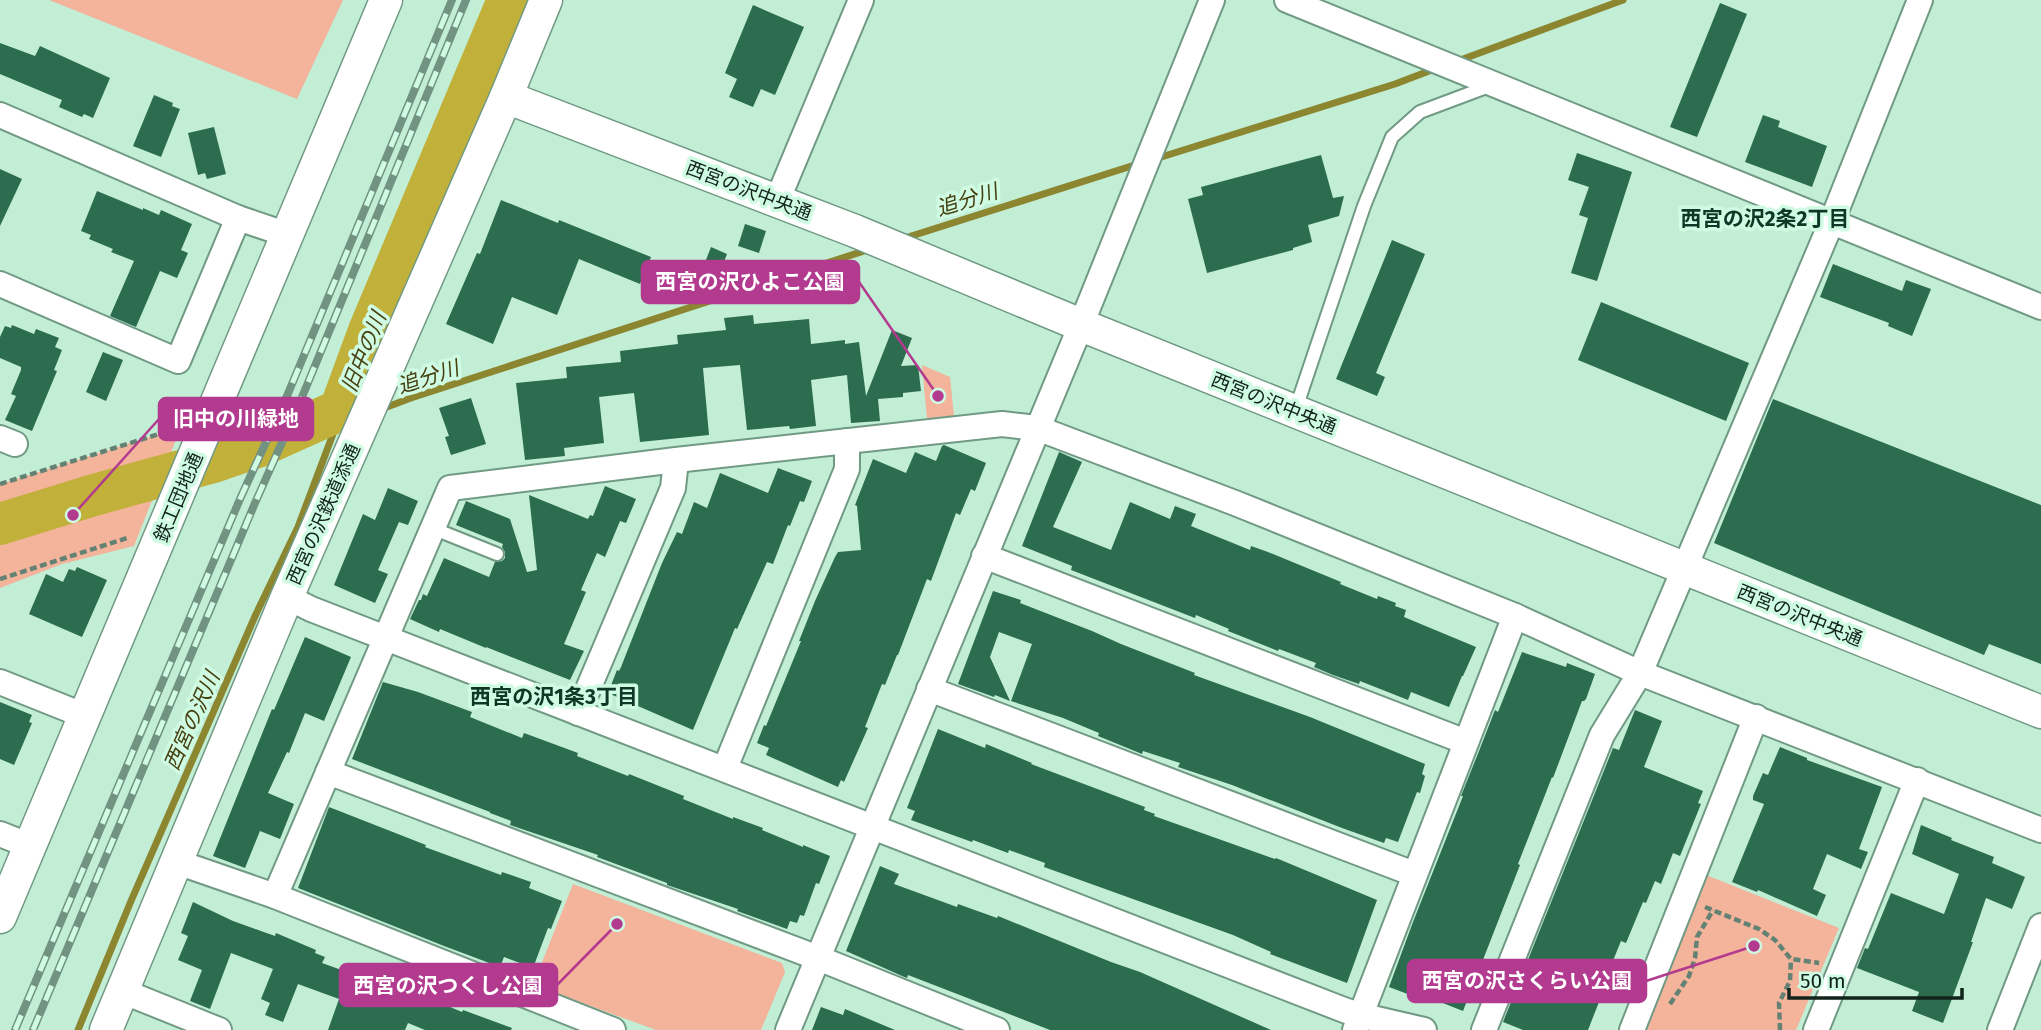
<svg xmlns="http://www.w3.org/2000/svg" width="2041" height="1030" font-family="'Fira Sans','Noto Sans JP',sans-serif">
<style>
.green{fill:#f4b39b}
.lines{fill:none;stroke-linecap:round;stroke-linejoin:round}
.stream{stroke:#8c8631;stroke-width:7}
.river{stroke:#c1b03a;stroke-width:42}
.building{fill:#2c6c4f}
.service-casing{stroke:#719a84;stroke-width:16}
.minor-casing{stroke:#719a84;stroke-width:28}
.tertiary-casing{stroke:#719a84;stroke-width:35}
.path{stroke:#648273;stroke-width:4.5;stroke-dasharray:7 3.5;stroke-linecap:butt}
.service{stroke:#fff;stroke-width:12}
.minor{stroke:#fff;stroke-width:24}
.tertiary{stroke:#fff;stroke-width:32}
.rail-casing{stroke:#739382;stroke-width:8}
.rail{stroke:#cffbe3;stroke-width:5;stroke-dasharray:16;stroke-linecap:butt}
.labels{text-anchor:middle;stroke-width:7;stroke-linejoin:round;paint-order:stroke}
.street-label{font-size:19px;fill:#12231b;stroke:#cffbe3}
.water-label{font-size:21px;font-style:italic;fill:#474010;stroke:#cffbe3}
.neighbourhood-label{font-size:21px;font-weight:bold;fill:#0e3725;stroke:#cffbe3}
.leader{fill:none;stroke:#b23a8f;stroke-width:2.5}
.callout-dot{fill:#b23a8f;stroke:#cffbe3;stroke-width:2.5}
.callout{fill:#b23a8f;stroke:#b23a8f;stroke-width:2.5}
.callout-label{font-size:21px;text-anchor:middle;font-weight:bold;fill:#fff}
</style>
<rect width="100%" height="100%" fill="#c2eed6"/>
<g class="green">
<path d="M49,0H343L297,99Z"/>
<path d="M922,365L950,377L954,416L927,419Z"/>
<path d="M181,427L134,546L62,564L0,588V484Z"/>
<path d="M1706,875L1839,928L1796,1030H1641Z"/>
<path d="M573,884L782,963L785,972L761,1030H656L533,985Z"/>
</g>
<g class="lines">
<g class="stream">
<path d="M1455,62L1623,0"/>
<path d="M1155,159L1395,84L1437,68"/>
<path d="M902,239L1141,163"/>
<path d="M379,410L411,398L870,249"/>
<path d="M336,426L355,419"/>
<path d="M78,1030L131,901L256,614L298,527L336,426L340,410"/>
</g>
<path class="river" d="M0,524L94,495L213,462L260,446L340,410L369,331L508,0"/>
</g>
<g class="building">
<path d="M1720,3L1747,14L1697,137L1670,127Z"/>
<path d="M753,5L804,27L775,95L761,89L753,107L729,97L737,79L725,73Z"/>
<path d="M0,43L35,56L40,46L110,78L93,118L84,114L82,117L59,107L62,100L0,74Z"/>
<path d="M154,95L173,103L172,106L180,109L161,157L133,146Z"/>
<path d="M1763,115L1780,121L1778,127L1827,146L1812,187L1745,162Z"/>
<path d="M214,127L226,174L207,179L205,173L198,175L188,133Z"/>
<path d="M1577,153L1632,172L1597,281L1571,273L1588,218L1579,215L1589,187L1568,180Z"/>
<path d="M1321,155L1333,198L1344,196L1339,216L1308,225L1312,242L1293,248V250L1207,273L1188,199L1203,195L1201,187Z"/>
<path d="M0,169L22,179L0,226Z"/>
<path d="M97,191L143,210V208L159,215L161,210L192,224L181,250L188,253L177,278L160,271L136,327L110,316L134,261L111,252L113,249L89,239L91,235L81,231Z"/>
<path d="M501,200L558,223L559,220L651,257L640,284L579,259L557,315L512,297L493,344L446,324L477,253L480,254Z"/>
<path d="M745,224L766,231L759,253L738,246Z"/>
<path d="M1392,240L1425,254L1376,373L1385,377L1377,396L1336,379Z"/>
<path d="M711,247L727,254L720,272L704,265Z"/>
<path d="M1833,264L1902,291L1906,280L1931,289L1912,336L1888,326L1889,323L1820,297Z"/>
<path d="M1601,302L1749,363L1726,421L1578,360Z"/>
<path d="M753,315L754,324L809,319L811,344L845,340V344L859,342L866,396L892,330L912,338L901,366L918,365L921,391L903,393V397L878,399L880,421L851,423L847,375L811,380L816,426L790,429L789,426L747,430L740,365L703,368L709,435L640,442L634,393L599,397L604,443L564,448L565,456L525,460L516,383L567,378L566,367L621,362L620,351L678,344L677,335L726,330L724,318Z"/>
<path d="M12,325L34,334L36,329L59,338L55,347L62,350L54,370L57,371L32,431L5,420L16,396L11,394L21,370V367L0,358V337L5,326L11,328Z"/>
<path d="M103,352L123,360L106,401L86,392Z"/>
<path d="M471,398L486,444L451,455L445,437L449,436L439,408Z"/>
<path d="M1773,399L2041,505V664L1989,644L1984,655L1714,543Z"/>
<path d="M944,445L986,463L975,491L971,489L960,515L956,513L931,581L927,579L898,655H897L885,685L882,684L865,727L868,728L844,782L841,780L838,787L766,755L769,748L757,743L764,725L766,726L801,641H799L815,601L835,557L838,552L861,550L857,506L855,505L873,459L906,473L915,452L936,461L942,446Z"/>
<path d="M1059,452L1082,462L1053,527L1111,550L1130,502L1170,519L1175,506L1196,514L1191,526L1250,550L1251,546L1268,552L1341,582L1340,584L1377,599L1378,596L1396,603L1395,606L1406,610L1404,617L1476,647L1463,676H1462L1449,707L1411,692L1408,700L1360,681L1359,684L1333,675L1314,667L1316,663L1279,649L1278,651L1228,631L1229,629L1196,615L1195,618L1071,570L1072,566L1022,546Z"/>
<path d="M778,468L812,481L804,502L800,501L790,526L788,525L773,564L767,562L737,629L735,628L693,730L608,693L617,670L619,671L621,667L662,563L677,532L682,534L694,502L707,508L720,473L768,493Z"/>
<path d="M605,486L636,499L626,523L620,521L605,557L597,553L581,590L586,592L564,644L584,651L570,680L486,647V648L440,629L439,632L410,619L419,600H421L423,594L427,596L444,558L489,577L495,562L502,561L505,558V552L502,547L503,544L456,525L466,501L510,519L527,572L537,570L529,495L588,519L590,515L593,516Z"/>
<path d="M388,488L418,501L408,525L399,522L378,570L388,574L375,603L334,585L363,514L375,520Z"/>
<path d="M77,567L107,580L82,637L29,614L46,574L63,582L69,569L75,571Z"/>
<path d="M993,591L1021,600L1020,603L1092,631L1121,644L1195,673L1194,675L1310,717L1425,764L1422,774L1425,776L1420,793L1417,792L1398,842L1386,838L1384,843L1342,828L1232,785L1178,767L1180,763L1143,751L1142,754L1098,736L1099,733L1063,718L1011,701L1032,644L999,632L990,657L1010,701L995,695L994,697L958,684Z"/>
<path d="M305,637L351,657L324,721L305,713L289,753L287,752L268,793L294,804L280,839L260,831L245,868L213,856L272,709L274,710Z"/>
<path d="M1522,652L1566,667L1567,663L1595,674L1586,699L1584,701H1582L1553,778L1552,777L1518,864L1520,865L1463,1011L1415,992L1413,996L1389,987L1413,922L1463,796H1461L1479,751L1495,710L1498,712Z"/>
<path d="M383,682L418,692L472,712L470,717L522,738L524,733L578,753L577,756L628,776L629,774L684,796L683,799L733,819V817L763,828L762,830L803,847V845L830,856L819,884L816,883L804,916L800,915L797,923L790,921L787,929L737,911L738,909L667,885V883L597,857L598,855L510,825L511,821L490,813V812L352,759Z"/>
<path d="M0,702L32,715L29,722L32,723L14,765L0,759Z"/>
<path d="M1635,710L1662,721L1644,767L1703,791L1698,803L1701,804L1680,856L1673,853L1661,884L1655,881L1646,903L1643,902L1626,943L1621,941L1610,968L1607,966L1594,1000L1599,1002L1588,1030H1523L1503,1022L1613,748L1619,750Z"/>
<path d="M938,729L985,748L986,744L1032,763L1031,764L1145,807L1144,810L1155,814L1154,816L1275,859L1276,858L1377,900L1347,983L1270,954L1271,952L1233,935L1044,867L1045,863L1009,850L1008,853L973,840L972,842L911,820L915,811L907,808Z"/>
<path d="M1780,747L1807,758V760L1882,787L1859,849L1868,852L1861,869L1827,854L1813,889L1826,895L1817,916L1758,890L1757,892L1732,882L1764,804L1753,800V796L1763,773L1768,775Z"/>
<path d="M329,807L426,845L425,847L501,875L502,872L531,882L529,888L562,901L551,929L548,928L533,968L504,957L500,967L444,946L298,888Z"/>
<path d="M1921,825L1952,838L1951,840L1994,857L1992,863L2025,877L2012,909L1986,898L1971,942H1973L1943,1023L1912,1011L1919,992L1857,968L1865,948L1868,949L1891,893L1944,914L1959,874L1912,854Z"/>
<path d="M880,866L899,874L894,884L957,907L958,904L997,918L998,916L1111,962L1140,972L1271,1030H1050L908,975L907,978L902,976L846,951Z"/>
<path d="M193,902L233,921L275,936L276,933L316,950L315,953L325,957L322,963L361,977L362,975L380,981L381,978L462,1012L463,1010L512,1028L511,1030H425L408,1023L405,1030H328L339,999L298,984L283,1022L265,1015L270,1003L261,999L273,969L231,953L210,1009L190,1001L202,970L178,960L188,936L181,933Z"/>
<path d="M821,1007L843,1015L845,1009L895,1030H812Z"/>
</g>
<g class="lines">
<g class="service-casing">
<g id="service">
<path d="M1295,411L1364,206L1392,137L1420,112L1492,85"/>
<path d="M432,528L497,554"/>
</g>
</g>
<g class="minor-casing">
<g id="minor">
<path d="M1287,0L2041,307"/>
<path d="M0,115L238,218L288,235"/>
<path d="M777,201L861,0"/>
<path d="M0,284L178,361L238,218"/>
<path d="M0,438L15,444"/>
<path d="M984,556L1466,742"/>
<path d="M287,597L311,609L1344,1010L1359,1015L1424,1030"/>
<path d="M0,682L85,716"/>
<path d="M929,689L1414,874"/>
<path d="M578,713L673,488L676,460"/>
<path d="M725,768L847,469V441"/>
<path d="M328,772L818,958L997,1030"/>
<path d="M0,834L30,846"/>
<path d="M177,862L275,896L613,1030"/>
<path d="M275,896L450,488L676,460L1002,424L1037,428L1235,503L1515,616L1640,673L2041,830"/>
<path d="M122,991L219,1030"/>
<path d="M788,1030L1081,325L1212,0"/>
<path d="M1355,1030L1515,616"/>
<path d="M1484,1030L1602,735L1640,673L1832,221L1920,0"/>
<path d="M1632,1030L1756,717"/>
<path d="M1816,1030L1917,780"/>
<path d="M2000,1030L2041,926"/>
</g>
</g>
<g class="tertiary-casing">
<g id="tertiary">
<path d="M506,97L855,231L1081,325L2041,712"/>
<path d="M0,917L386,0"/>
<path d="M106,1030L287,597L506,97L546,0"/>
</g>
</g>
<g class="path">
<path d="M0,484L178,428"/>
<path d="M0,579L127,538"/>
<path d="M1705,907L1759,929L1775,940L1791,959L1819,963"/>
<path d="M1670,1004L1689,976L1695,958L1697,937L1713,910"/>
<path d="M1780,1030L1779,1003L1790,981L1791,959"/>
</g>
<use href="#service" class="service"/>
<use href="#minor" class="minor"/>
<use href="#tertiary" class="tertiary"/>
<g class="rail-casing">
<g id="rail">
<path d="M15,1030L240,499L287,396L452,0"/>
<path d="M33,1030L255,503L300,402L466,0"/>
</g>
</g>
<use href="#rail" class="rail"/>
</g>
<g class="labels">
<g class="street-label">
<text transform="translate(749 190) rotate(21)" y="7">西宮の沢中央通</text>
<text transform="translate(1274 403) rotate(22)" y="7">西宮の沢中央通</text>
<text transform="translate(178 497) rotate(-67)" y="7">鉄工団地通</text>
<text transform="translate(323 514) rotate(-66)" y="7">西宮の沢鉄道添通</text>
<text transform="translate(1800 615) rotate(22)" y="7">西宮の沢中央通</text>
</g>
<g class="water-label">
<text transform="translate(967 200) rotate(-17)" y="7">追分川</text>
<text transform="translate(364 352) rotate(-68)" y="7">旧中の川</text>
<text transform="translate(428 377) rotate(-18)" y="7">追分川</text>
<text transform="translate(192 721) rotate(-66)" y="7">西宮の沢川</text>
</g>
<g class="neighbourhood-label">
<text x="1765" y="226">西宮の沢2条2丁目</text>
<text x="554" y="704">西宮の沢1条3丁目</text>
</g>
</g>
<path class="leader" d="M938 396L859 282M73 515L159 419M1754 946L1646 981M617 924L557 985"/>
<g class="callout-dot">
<circle cx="938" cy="396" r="7"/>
<circle cx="73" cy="515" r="7"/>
<circle cx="1754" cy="946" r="7"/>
<circle cx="617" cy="924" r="7"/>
</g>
<g class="callout">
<rect x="642" y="261" width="217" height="42" rx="7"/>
<rect x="159" y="398" width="154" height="42" rx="7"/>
<rect x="1408" y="960" width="238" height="42" rx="7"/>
<rect x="340" y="964" width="217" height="42" rx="7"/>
</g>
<g class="callout-label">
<text x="750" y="289">西宮の沢ひよこ公園</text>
<text x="236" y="426">旧中の川緑地</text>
<text x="1527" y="988">西宮の沢さくらい公園</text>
<text x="448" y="993">西宮の沢つくし公園</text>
</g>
<path d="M1789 988v10h173v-10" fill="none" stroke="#12231b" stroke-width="3.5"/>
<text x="1800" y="988" font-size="21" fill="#12231b" stroke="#cffbe3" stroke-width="5" paint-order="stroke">50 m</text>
</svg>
